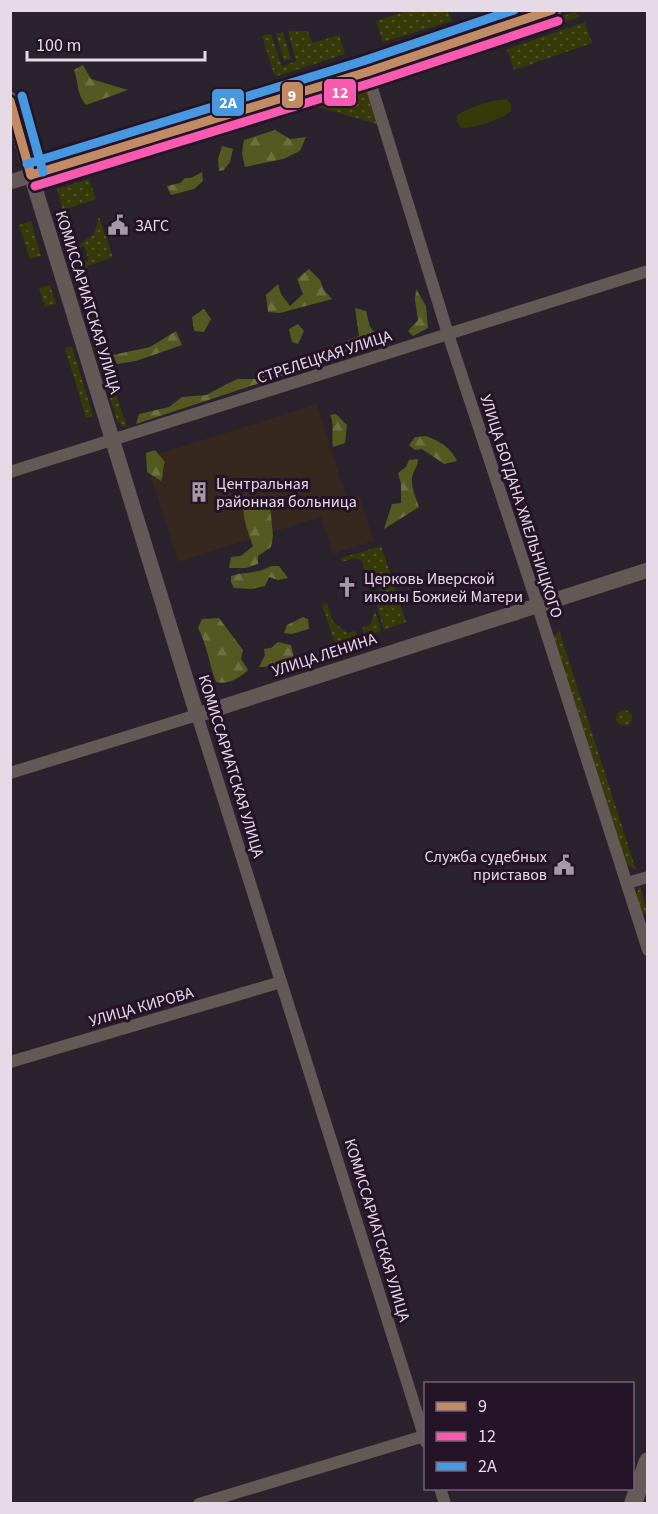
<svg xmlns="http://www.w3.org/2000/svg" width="658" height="1514" font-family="'Source Sans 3',sans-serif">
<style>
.commercial{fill:#36271f}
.green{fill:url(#green-dots)}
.forest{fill:url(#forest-firs)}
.pitch{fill:#363908}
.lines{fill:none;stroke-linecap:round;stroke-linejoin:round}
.minor{stroke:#635956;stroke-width:12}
.tertiary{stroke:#635956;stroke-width:15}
.secondary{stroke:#665b59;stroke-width:18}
.bus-1-casing{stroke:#251327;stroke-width:14}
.bus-2-casing{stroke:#251327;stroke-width:14}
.bus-3-casing{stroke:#251327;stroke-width:14}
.bus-1{stroke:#c18c65;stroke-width:9}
.bus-2{stroke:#f75aaf;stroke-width:9}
.bus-3{stroke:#4699e1;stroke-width:9}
.labels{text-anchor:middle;stroke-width:6;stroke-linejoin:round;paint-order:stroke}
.poi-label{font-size:16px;fill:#e6dae7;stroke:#251327;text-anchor:start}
.street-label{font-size:16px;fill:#e6dae7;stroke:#251327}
.line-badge{stroke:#251327;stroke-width:2}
.badge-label{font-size:16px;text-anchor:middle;font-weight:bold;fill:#fff}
</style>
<defs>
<pattern id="green-dots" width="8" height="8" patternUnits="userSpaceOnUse" patternTransform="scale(1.5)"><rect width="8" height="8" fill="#363908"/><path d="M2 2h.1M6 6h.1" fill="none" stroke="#53552c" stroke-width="1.8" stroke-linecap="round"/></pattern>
<pattern id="forest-firs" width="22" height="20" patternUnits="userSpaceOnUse" patternTransform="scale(1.5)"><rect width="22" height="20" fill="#545921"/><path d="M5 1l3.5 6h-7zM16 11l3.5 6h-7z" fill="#6d7041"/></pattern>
</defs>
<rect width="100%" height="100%" fill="#2a222c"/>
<path class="commercial" d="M317,404L347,499L359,495L374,541L333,554L321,517L178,562L145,458Z"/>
<g class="green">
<path d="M510,10L523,11L462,30L461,26Z"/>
<path d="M407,11H448L452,21L383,42L376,21Z"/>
<path d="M575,12L580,17L500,44L504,35Z"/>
<path d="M585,22L592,43L514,70L507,49Z"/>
<path d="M288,31H308L312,43L339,35L345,54L277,76L274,74L262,36L271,34L282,67L296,61Z"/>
<path d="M283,32L291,59L284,61L276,34Z"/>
<path d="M337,64L339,70L271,92L269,86Z"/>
<path d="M356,85L365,89L305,108L303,101Z"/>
<path d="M367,91L377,124L318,107Z"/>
<path d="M292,105L294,112L189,144L187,138Z"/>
<path d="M131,129L130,137L80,153L73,147Z"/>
<path d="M96,166L97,172L56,184L55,179Z"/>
<path d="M89,179L96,199L63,210L57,189Z"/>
<path d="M99,217L113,257L82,268L81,263L89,260L84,246L76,249V247L94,234Z"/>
<path d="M31,221L41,256L30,259L19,225Z"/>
<path d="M50,285L56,304L45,307L39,288Z"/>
<path d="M100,343L109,371L102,373L93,345Z"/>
<path d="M69,347H72L93,416L86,418L65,348Z"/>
<path d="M111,379L127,427L122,426L117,421L105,381Z"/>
<path d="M381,546L391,576L389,579L381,581L376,579L368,582L362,561L355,558L342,562L341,558Z"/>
<path d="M391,584L394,585L406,622L384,630L373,593L380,590L382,586Z"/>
<path d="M327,604L333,622L347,633L355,631L358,639L336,646L322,605Z"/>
<path d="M375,611L381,631L365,637L362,628L370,625Z"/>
<path d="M559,630L636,870L627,865L554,637Z"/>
<circle cx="624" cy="718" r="8"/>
<path d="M640,885L647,913L642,915L636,895Z"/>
</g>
<g class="forest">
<path d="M83,65L91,79L128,90L86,105C76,92 79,84 74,70Z"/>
<path d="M275,130L290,139L306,137L300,151L283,159L245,167L242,153L244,140Z"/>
<path d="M222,146L233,149L230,162L224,170L219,171L218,159Z"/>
<path d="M202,172L203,181L194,189L171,195L167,186L180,183L185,178H191Z"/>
<path d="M309,269L320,280L324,290L332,299L280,313L268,312L266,295L278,284L281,294L290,306L303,294L297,279Z"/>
<path d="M416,289L426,306L428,328L413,336L408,331L418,320L415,300Z"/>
<path d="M355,308L366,311L370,327L382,339L378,347L351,350L335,356L326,364L311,366L305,357L359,336Z"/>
<path d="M204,309L211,319L204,332L194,331L192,317Z"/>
<path d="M298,324L304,331L298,344L292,342L289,329Z"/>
<path d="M176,331L182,345L136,361L117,364L113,355L150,347Z"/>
<path d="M292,364L296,371L136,424L139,414L169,407L182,397L206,395L237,379H255Z"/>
<path d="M336,414L347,425L345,443L333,447C331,435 335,424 330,415Z"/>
<path d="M426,436C440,441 451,448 457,461L444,464L422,449L415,450L409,445L415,437Z"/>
<path d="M155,450L165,462C162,468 164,474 161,481L147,472L146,453Z"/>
<path d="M418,459C418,467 413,470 412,478C411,487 416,498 419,507L384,529L392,504L401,503V484L398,473L406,467L409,460Z"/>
<path d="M252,498H261L270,505L273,536L271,547L258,556V564L246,568H229L231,557L241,556L253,546C248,532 243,520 243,504Z"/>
<path d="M271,566H279L288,578L278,580L269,577L265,586L252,589L234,588L231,582V576C245,571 258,574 271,566Z"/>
<path d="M303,617L308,619L309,629L292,634L284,633L287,625Z"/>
<path d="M219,618L243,650L241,659L248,670C240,678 228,685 216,682C209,664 207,644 198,628L202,619Z"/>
<path d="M278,642L291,645L294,658L265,667H259L265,655L264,649L271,648Z"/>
</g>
<path class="pitch" d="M507,99L511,105V111C499,121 477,128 461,128L457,122V115C470,107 491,100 507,99Z"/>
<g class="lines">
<g class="minor">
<path d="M367,72L448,334L532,588L648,950"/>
<path d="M10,472L648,271"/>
<path d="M10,773L197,715L426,1442"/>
<path d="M627,883L648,877"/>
<path d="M10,1062L281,982"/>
<path d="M440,1488L445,1504"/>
<path d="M199,1504L424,1436"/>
</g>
<g class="tertiary">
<path d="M10,99L31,175L197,715L648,570"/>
<path d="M10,182L367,72L554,10"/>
</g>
<path class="secondary" d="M633,1504L648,1461"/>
<g class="bus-1-casing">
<g id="bus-1">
<path d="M10,101L31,175"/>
<path d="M31,175L367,72L552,10"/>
</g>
</g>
<g class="bus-2-casing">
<path id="bus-2" d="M35,186L371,83L558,21"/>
</g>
<g class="bus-3-casing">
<g id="bus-3">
<path d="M22,96L43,172"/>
<path d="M27,164L363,61L514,10"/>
</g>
</g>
<use href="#bus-1" class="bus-1"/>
<use href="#bus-2" class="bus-2"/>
<use href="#bus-3" class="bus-3"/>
</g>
<defs>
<g id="civic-bare" transform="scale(1.62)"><path d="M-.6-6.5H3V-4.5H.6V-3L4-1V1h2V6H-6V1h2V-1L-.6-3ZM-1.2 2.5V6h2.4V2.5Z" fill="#a49aa6" stroke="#251327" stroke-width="2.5" paint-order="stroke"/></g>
<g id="building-bare" transform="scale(1.62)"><path d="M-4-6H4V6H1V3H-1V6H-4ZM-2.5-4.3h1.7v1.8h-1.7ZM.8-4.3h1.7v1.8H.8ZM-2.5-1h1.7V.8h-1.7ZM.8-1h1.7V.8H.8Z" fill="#a49aa6" stroke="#251327" stroke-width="2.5" paint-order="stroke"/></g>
<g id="church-bare" transform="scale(1.62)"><path d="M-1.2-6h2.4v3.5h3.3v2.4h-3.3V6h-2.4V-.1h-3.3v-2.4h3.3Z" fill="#a49aa6" stroke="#251327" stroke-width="2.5" paint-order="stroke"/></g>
</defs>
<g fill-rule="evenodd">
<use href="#civic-bare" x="118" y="225"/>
<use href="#building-bare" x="199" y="492"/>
<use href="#church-bare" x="347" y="587"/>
<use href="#civic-bare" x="564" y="865"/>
</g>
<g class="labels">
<g class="poi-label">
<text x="135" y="231">ЗАГС</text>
<text x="216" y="489">Центральная<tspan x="216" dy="18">районная больница</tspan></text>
<text x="364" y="584">Церковь Иверской<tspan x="364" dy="18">иконы Божией Матери</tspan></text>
<text x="547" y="862" text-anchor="end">Служба судебных<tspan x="547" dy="18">приставов</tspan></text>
</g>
<g class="street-label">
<text transform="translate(89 302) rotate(73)" y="6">КОМИССАРИАТСКАЯ УЛИЦА</text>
<text transform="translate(324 356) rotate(-18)" y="6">СТРЕЛЕЦКАЯ УЛИЦА</text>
<text transform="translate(522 506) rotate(72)" y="6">УЛИЦА БОГДАНА ХМЕЛЬНИЦКОГО</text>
<text transform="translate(324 654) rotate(-18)" y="6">УЛИЦА ЛЕНИНА</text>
<text transform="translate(232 766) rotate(73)" y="6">КОМИССАРИАТСКАЯ УЛИЦА</text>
<text transform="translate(141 1006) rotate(-16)" y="6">УЛИЦА КИРОВА</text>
<text transform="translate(378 1230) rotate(73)" y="6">КОМИССАРИАТСКАЯ УЛИЦА</text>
</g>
</g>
<g class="line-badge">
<rect x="323" y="78" width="34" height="29" rx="6" fill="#f75aaf"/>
<rect x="281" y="81" width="23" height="28" rx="6" fill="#c18c65"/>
<rect x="211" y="88" width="34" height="29" rx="6" fill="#4699e1"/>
</g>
<g class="badge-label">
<text x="340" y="98">12</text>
<text x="292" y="101">9</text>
<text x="228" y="108">2А</text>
</g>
<rect width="658" height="1514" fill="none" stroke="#e6dae7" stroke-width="24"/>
<rect x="424" y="1382" width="210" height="108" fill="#251327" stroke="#726374" stroke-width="1.5"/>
<rect x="436" y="1402" width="30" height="9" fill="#c18c65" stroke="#726374" stroke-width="1.5"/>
<text x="478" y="1412" font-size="18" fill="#e6dae7">9</text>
<rect x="436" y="1432" width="30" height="9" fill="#f75aaf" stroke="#726374" stroke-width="1.5"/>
<text x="478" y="1442" font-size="18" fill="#e6dae7">12</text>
<rect x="436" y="1462" width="30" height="9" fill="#4699e1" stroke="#726374" stroke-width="1.5"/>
<text x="478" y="1472" font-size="18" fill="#e6dae7">2А</text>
<path d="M27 51v9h178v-9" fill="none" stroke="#e6dae7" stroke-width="3"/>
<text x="36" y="51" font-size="18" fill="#e6dae7" stroke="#251327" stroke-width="4.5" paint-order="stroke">100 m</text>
</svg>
